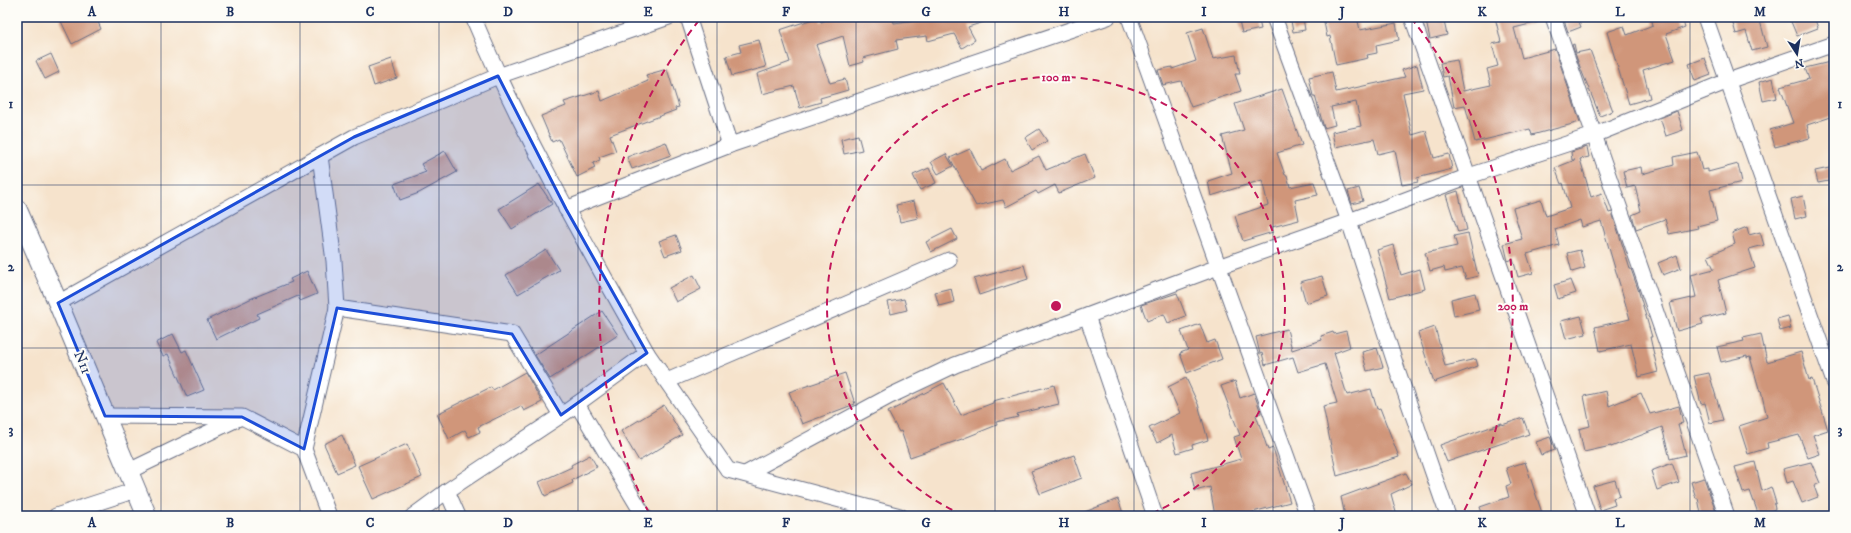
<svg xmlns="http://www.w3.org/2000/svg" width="1851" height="533" font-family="'IM FELL DW Pica',serif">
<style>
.building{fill:#d0967a}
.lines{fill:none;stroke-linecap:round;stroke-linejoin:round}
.minor-casing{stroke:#686e84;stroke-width:17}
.major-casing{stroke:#686e84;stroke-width:21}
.minor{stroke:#fff;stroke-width:15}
.major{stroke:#fff;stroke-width:19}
.marked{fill:#1d4ed8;fill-opacity:0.2;stroke:#1d4ed8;stroke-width:3;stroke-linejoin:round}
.grid{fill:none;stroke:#1b2f5e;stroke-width:1;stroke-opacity:0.55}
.ring{fill:none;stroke:#c2185b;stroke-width:2;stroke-dasharray:7 5}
.labels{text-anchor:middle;stroke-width:4;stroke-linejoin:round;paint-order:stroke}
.street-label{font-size:15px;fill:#1b2f5e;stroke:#fdfcf7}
.centre{fill:#c2185b;stroke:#fdfcf7;stroke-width:2}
.ring-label{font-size:12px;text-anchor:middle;font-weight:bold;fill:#c2185b;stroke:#fdfcf7;stroke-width:4;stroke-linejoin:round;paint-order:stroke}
.neatline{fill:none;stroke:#1b2f5e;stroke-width:1.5}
.grid-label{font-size:13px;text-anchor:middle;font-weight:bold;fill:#1b2f5e}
</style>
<rect width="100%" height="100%" fill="#fdfcf7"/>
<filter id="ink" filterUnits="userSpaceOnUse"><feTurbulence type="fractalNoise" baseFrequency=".025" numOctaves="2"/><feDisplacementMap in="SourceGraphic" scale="8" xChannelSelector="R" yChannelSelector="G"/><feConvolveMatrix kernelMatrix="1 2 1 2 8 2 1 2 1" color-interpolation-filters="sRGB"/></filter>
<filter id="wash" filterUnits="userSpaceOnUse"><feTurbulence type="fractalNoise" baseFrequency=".012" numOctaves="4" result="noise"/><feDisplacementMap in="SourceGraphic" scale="16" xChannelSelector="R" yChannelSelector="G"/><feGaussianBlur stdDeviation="0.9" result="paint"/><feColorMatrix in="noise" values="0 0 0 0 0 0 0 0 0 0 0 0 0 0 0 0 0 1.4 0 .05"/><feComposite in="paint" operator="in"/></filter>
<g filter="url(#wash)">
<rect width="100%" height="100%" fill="#f6e3cc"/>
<g id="blocks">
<g class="building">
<path d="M59,17H96L101,29L72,44Z"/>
<path d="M819,17L821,22L836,17H892L894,23L923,19V17H989L990,20L968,27L975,40L962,48L954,34L928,41L927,36L896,40L898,49L863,58L864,62L850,66L843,36L816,45L830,83L845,79L848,90L820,98L821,102L800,108L794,86L762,94L757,74L790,62L780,30Z"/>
<path d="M1238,17H1258L1261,29L1242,33Z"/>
<path d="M1323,17H1357L1360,30L1396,23L1399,40L1376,45L1377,53L1367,55L1368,58L1336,65L1330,36L1327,37Z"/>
<path d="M1425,17H1443L1447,35L1430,39Z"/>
<path d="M1495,17H1538V22L1514,28L1522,58L1555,49L1580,122L1532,135L1530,129L1475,142L1465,105L1454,107L1448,76L1443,77L1440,63L1457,60L1463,91L1491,85L1487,69L1498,66L1492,44L1501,42Z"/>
<path d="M1563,17H1577L1581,27L1568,32Z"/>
<path d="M1651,17H1682L1685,27L1666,34L1675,60L1643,70L1650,98L1629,104L1607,32L1624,26L1627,35L1653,25Z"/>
<path d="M1743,17H1759L1767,47L1752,51L1746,31L1736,34L1732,20Z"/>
<path d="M1789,17H1814L1818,28L1797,36Z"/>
<path d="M1303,18L1305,30L1293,32L1291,21Z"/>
<path d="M1203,28L1213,59L1236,55L1240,74H1235L1241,91L1191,107L1181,81L1163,85L1158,70L1172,67V69L1196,61L1187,33Z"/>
<path d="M759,40L766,67L732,76L726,56L741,52L739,45Z"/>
<path d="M1574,44L1576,53L1590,50L1613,111L1600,116L1580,67L1572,45Z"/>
<path d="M51,54L59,72L45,79L36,61Z"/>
<path d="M1705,58L1711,75L1695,81L1689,64Z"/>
<path d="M391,59L397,78L374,86L368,67Z"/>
<path d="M1834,61V116L1807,125L1810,138L1775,147L1770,130L1793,123L1780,87L1809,79L1805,68Z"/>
<path d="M1417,65L1423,89L1403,93L1412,135L1426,131L1434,158L1449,154L1452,169L1417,178L1418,182L1402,185L1395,150L1378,154L1374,139L1335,147L1332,132L1361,126L1356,102L1331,107L1335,125L1324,128L1315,96H1313L1309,77L1332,72L1336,92L1405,77L1402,70Z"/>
<path d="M667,69L679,107L675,108L676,110L610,135L616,151L599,157L600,160L593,163L595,168L577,177L559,139L552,142L541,116L566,106L564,102L599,91L602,101L648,81L646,75Z"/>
<path d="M1773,78L1777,98L1763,101L1759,82Z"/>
<path d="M1282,89L1302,145L1277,153L1285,175H1287L1290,187L1314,182L1318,195L1295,200L1299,220L1272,227L1273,232L1243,241L1235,216L1268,205L1262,180L1211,196L1208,181L1232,173L1222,136L1244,130L1235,104Z"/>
<path d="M1677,111L1683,130L1666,136L1660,118Z"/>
<path d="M1039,129L1047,141L1032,150L1025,138Z"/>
<path d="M858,135L862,150L844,154L841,139Z"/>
<path d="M666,142L671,155L632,169L627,157Z"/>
<path d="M1587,147L1589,157L1580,159L1591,197L1602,193L1609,213L1612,212L1630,269H1631L1638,289L1652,337H1650L1658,372L1639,377L1631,344L1600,351L1595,327L1630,319L1601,221L1582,227L1580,220L1555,229L1559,245L1527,254L1533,273L1518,277L1513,259L1508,261L1504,244L1522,239L1513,208L1541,200L1546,216L1570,208L1563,183L1561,184L1555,168L1575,160H1572L1571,152Z"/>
<path d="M970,149L981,171L1005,159L1010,170L1039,156L1046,170L1085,154L1095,178L1059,193L1055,185L1038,194L1036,191L1006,207L1003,200L976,206L950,158Z"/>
<path d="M445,151L457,172L419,193L400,200L394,184L426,172L421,164Z"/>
<path d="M1697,152L1702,170L1708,169V172L1738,164L1742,182L1710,190L1717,221L1697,226L1698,228L1669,234L1665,219L1636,229L1632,215L1641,211L1635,186L1627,188L1623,171L1641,167L1642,174L1674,165L1673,157Z"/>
<path d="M946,154L953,166L938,174L931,162Z"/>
<path d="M1834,167V180L1818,183L1815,171Z"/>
<path d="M929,168L936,183L920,190L913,175Z"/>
<path d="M539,184L552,204L512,229L499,209Z"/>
<path d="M1359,188L1363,201L1352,204L1348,191Z"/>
<path d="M1458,191L1467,230L1458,232L1446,195Z"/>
<path d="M1803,196L1807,216L1795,219L1791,199Z"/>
<path d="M914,201L918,218L900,222L896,205Z"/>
<path d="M1747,227L1749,235L1760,232L1764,245L1749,249L1755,268L1718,280L1726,313L1701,319L1703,324L1677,331L1670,303L1696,297L1691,275L1714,269L1708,256L1735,244L1732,233Z"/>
<path d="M952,229L957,239L931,252L926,242Z"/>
<path d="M1468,233L1478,276L1466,279L1462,268L1445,272L1444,267L1430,271L1425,253L1457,246L1454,236Z"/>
<path d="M676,235L682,250L665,256L659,241Z"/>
<path d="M1393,245L1401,275L1420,269L1425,289L1390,298L1377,250Z"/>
<path d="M546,250L559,270L518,294L506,275Z"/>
<path d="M1580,250L1585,268L1572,272L1567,253Z"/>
<path d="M1677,255L1681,268L1663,275L1658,263Z"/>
<path d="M1024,265L1028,279L979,295L974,279Z"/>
<path d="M307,271L317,294L300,301L298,296L257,314L259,318L216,339L207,320L250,299L292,282L290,279Z"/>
<path d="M694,275L701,289L676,302L669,288Z"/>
<path d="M1322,276L1328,296L1306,303L1300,282Z"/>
<path d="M1571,280L1576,293L1558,299L1554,285Z"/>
<path d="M951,288L954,302L939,306L935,292Z"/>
<path d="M1177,293L1186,316L1168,323L1164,314L1147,321L1141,305Z"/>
<path d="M1475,293L1479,310L1454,316L1451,299Z"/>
<path d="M904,299L907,310L891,314L888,302Z"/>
<path d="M602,311L618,335L550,379L535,355Z"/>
<path d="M1581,316L1586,334L1566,339L1561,321Z"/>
<path d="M1788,316L1791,328L1780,331L1777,319Z"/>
<path d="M1200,324L1207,343L1215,340L1222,359L1187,373L1180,353L1188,350L1181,331Z"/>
<path d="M1435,327L1445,366L1476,359L1478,366L1434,382L1418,333Z"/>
<path d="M1287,329L1292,350L1322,340L1321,336L1333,332L1334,334L1346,331L1350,347L1334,353L1347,395L1371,389L1377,409L1380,408L1399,457L1337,476L1323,406L1337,403L1325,364L1298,372L1293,357L1265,365L1262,353L1260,354L1256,337Z"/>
<path d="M173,334L182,352L186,350L204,390L187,397L168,354L163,356L156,343Z"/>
<path d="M1761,334L1767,362L1801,352L1809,380L1812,379L1828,430L1813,435L1820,454L1808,458L1799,435L1767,443L1768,448L1748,454L1739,426L1767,417L1761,391L1760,392L1750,357L1747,358V356L1721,362L1717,347L1744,341L1743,338Z"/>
<path d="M1377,348L1383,367L1367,371L1362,352Z"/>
<path d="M525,372L542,402L524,411L521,406L478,427L480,432L469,437L465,430L449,439L437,414L491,387L493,390Z"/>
<path d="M845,373L855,404L802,424L789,392Z"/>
<path d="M1709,373L1723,420L1710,423L1705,403L1701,404L1694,376Z"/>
<path d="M1186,378L1198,404L1208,440L1192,445L1193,448L1177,453L1172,435L1157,443L1149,428L1180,413L1168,387Z"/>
<path d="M1235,381L1240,398L1254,393L1261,413L1256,415L1268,450L1273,448L1290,502L1253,512L1254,516H1215L1210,487L1195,491L1191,473L1241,459L1234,437L1240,435L1221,386Z"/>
<path d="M944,383L961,415L993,403V401L1054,385L1059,404L1017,414L1018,417L996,422L997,425L962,439L910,457L901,431L899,432L888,412Z"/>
<path d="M1606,391L1609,406L1641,393L1650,414L1679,406L1683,423L1678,424L1686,455L1670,459L1662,427L1611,447V446L1584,452L1579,429L1590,426L1584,396Z"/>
<path d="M664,405L682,435L639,461L621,431Z"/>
<path d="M1523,418L1529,434L1447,462L1440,445L1502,423V425Z"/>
<path d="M342,435L355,465L337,473L324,444Z"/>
<path d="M1550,437L1555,450L1541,455L1536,442Z"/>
<path d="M407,444L422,477L373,499L358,466Z"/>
<path d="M590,455L597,467L572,480L573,483L545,496L539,482L572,467L571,465Z"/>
<path d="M1074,455L1082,478L1040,494L1031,471Z"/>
<path d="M1525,462L1543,516H1483L1480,507L1509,497L1506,486L1511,484L1506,468Z"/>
<path d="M1755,462L1762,491L1771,487L1776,503L1774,504L1775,509L1767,512L1768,516H1759L1750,491L1743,493L1735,467Z"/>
<path d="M1811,462L1820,483L1814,486L1818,497L1802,503L1793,481L1787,483L1783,469Z"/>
<path d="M1672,463L1679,482L1657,490L1651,471Z"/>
<path d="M1406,473L1412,484L1391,494L1397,516H1345L1341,497Z"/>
<path d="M1704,478L1716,511L1701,514L1698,498H1696L1691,482Z"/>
<path d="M1615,480L1620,496L1613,498L1615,505L1600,510L1593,486Z"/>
<path d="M1118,499L1124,516H1077V515Z"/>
</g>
</g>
</g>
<g filter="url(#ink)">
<use href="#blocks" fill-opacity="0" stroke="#686e84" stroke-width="1"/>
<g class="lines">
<g class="minor-casing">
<g id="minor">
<path d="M688,17L730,145"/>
<path d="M1129,17L1308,516"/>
<path d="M1274,17L1349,221L1397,369L1448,516"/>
<path d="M1412,17L1588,516"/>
<path d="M1553,17L1727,516"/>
<path d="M1705,17L1834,382"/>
<path d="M320,156L334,261L337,308L512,334L561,415"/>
<path d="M566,209L730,145L1108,17"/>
<path d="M58,303L354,137L498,76L669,17"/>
<path d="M1087,316L1155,516"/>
<path d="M647,353L728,470L900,516"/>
<path d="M667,381L949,260"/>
<path d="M577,404L644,516"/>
<path d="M105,416L242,417L304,449L329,516"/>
<path d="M304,449L337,308"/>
<path d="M129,471L239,418"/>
<path d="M745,474L890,396L955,365L1218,267L1349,221L1469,176L1594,135L1728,81L1834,44"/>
<path d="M447,491L458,516"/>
<path d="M56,516L136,490"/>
<path d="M413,516L447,491L566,412L647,353C585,243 522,134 473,17"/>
</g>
</g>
<g class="major-casing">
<path id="major" d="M17,209L58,303L147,516"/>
</g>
<use href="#minor" class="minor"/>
<use href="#major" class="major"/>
</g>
</g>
<path class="marked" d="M498,76L566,209L647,353L561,415L512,334L337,308L304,449L242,417L105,416L58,303L354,137Z"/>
<path class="grid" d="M161,17V516M300,17V516M439,17V516M578,17V516M717,17V516M856,17V516M995,17V516M1134,17V516M1273,17V516M1412,17V516M1551,17V516M1690,17V516M17,185H1834M17,348H1834"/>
<g class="ring">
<path d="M963 515A229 229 0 1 1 1149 515"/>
<path d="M649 513A457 457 0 0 1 701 18M1411 18A457 457 0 0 1 1463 513"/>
</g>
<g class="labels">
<g class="street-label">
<text transform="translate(83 362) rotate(67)" y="5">N11</text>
</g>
</g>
<circle cx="1056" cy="306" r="6" class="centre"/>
<g class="ring-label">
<text x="1056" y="81">100 m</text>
<text x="1513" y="310">200 m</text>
</g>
<rect width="1851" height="533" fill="none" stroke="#fdfcf7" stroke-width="44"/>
<g transform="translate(1797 54) rotate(168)" stroke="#fdfcf7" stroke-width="3" paint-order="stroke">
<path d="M0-3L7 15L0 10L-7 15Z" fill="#1b2f5e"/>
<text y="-6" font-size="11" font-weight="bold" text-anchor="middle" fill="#1b2f5e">N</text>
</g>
<rect x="22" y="22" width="1807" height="489" class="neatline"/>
<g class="grid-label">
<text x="92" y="16">A</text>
<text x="230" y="16">B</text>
<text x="370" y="16">C</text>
<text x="508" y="16">D</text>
<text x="648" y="16">E</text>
<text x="786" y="16">F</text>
<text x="926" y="16">G</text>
<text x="1064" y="16">H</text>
<text x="1204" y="16">I</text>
<text x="1342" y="16">J</text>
<text x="1482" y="16">K</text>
<text x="1620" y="16">L</text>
<text x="1760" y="16">M</text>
<text x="11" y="108">1</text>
<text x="1840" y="108">1</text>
<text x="11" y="271">2</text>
<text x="1840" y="271">2</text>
<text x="11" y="434">3</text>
<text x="1840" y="434">3</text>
<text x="92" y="527">A</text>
<text x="230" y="527">B</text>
<text x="370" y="527">C</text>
<text x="508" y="527">D</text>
<text x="648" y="527">E</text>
<text x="786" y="527">F</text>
<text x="926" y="527">G</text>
<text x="1064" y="527">H</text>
<text x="1204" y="527">I</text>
<text x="1342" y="527">J</text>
<text x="1482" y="527">K</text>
<text x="1620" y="527">L</text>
<text x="1760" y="527">M</text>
</g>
</svg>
